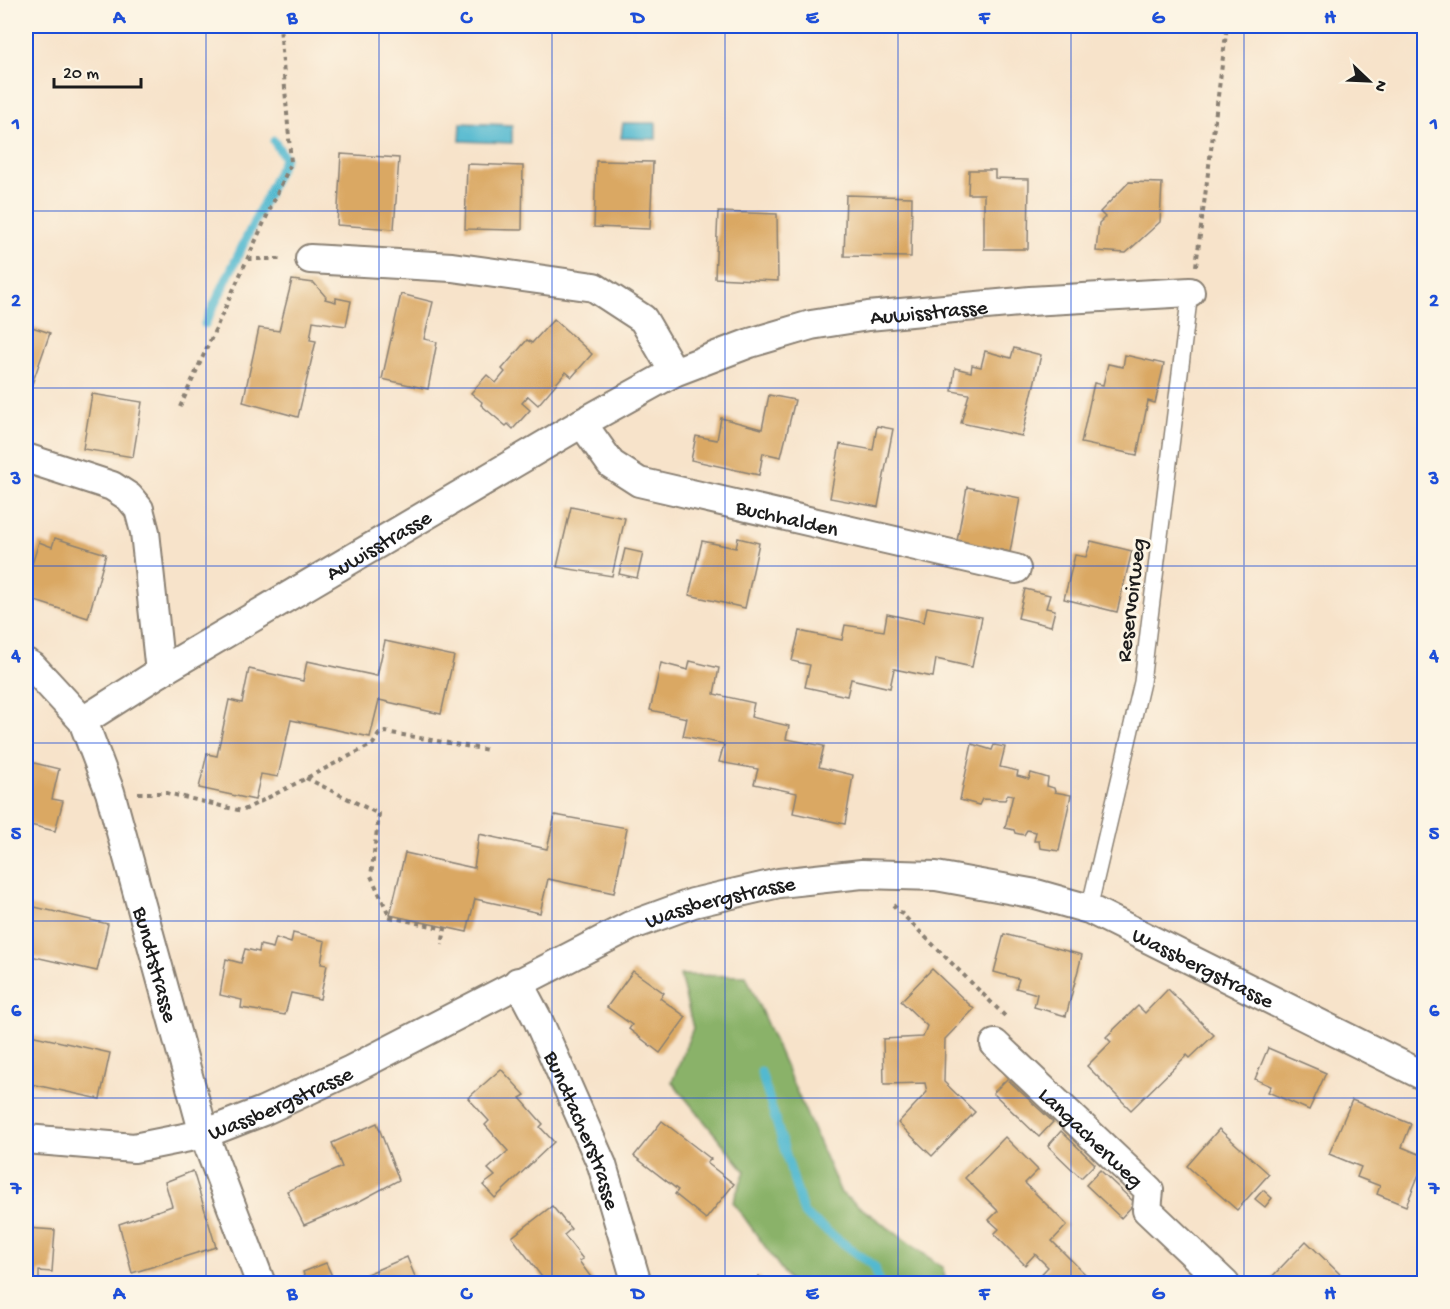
<svg xmlns="http://www.w3.org/2000/svg" width="1450" height="1309" font-family="'Gochi Hand',sans-serif">
<style>
.forest{fill:#8ab269;stroke:#536742;stroke-width:1.5}
.water{fill:#52b9d0;stroke:#376a76;stroke-width:1.5}
.lines{fill:none;stroke-linecap:round;stroke-linejoin:round}
.stream{stroke:#52b9d0;stroke-width:9}
.building{fill:#daa864}
.service-casing{stroke:#8a8073;stroke-width:18}
.minor-casing{stroke:#8a8073;stroke-width:32}
.path{stroke:#8a8073;stroke-width:4;stroke-dasharray:4.5 4.5;stroke-linecap:butt}
.service{stroke:#fff;stroke-width:15}
.minor{stroke:#fff;stroke-width:28}
.grid{fill:none;stroke:#1d4ed8;stroke-width:1.5;stroke-opacity:0.55}
.labels{text-anchor:middle;stroke-width:6;stroke-linejoin:round;paint-order:stroke}
.street-label{font-size:22px;fill:#1c1c1c;stroke:#fcf5e5}
.neatline{fill:none;stroke:#1d4ed8;stroke-width:2}
.grid-label{font-size:20px;text-anchor:middle;font-weight:bold;fill:#1d4ed8}
</style>
<rect width="100%" height="100%" fill="#fcf5e5"/>
<filter id="ink" filterUnits="userSpaceOnUse"><feTurbulence type="fractalNoise" baseFrequency=".0167" numOctaves="2"/><feDisplacementMap in="SourceGraphic" scale="12" xChannelSelector="R" yChannelSelector="G"/><feConvolveMatrix kernelMatrix="1 2 1 2 8 2 1 2 1" color-interpolation-filters="sRGB"/></filter>
<filter id="wash" filterUnits="userSpaceOnUse"><feTurbulence type="fractalNoise" baseFrequency=".008" numOctaves="4" result="noise"/><feDisplacementMap in="SourceGraphic" scale="24" xChannelSelector="R" yChannelSelector="G"/><feGaussianBlur stdDeviation="1.35" result="paint"/><feColorMatrix in="noise" values="0 0 0 0 0 0 0 0 0 0 0 0 0 0 0 0 0 1.4 0 .05"/><feComposite in="paint" operator="in"/></filter>
<g filter="url(#wash)">
<rect width="100%" height="100%" fill="#f7e3ca"/>
<path class="forest" d="M680,975L746,976L841,1193L943,1268L946,1283H791L733,1202L745,1171L672,1082L693,1028Z"/>
<g class="water">
<path d="M461,123L512,125V143L460,141Z"/>
<path d="M623,123H656V139L621,138Z"/>
</g>
<g class="lines">
<g class="stream">
<path d="M205,324L285,158L274,141"/>
<path d="M761,1072L804,1214L875,1267L879,1284"/>
</g>
</g>
<g id="blocks">
<g class="building">
<path d="M341,154L399,158L394,229L337,225Z"/>
<path d="M596,161L653,162L650,229L594,227Z"/>
<path d="M467,164L523,166L522,230L465,229Z"/>
<path d="M969,170H995V178L1029,179L1028,249H984V194H968Z"/>
<path d="M1129,182L1162,183L1160,222L1126,253L1096,251L1099,223L1105,217L1100,212Z"/>
<path d="M846,195L912,197L911,257L844,256Z"/>
<path d="M718,212L777,214L778,281L715,278Z"/>
<path d="M292,280L314,283L326,297L325,299L336,302V298L351,301L346,326L313,321L310,340L316,341L298,417L243,402L259,328L279,331Z"/>
<path d="M401,294L433,302L424,339L437,342L428,389L382,379Z"/>
<path d="M554,319L592,354L572,377L566,372L538,405L528,396L522,403L530,410L513,429L508,424L506,426L481,405L482,402L471,393L487,375L496,383L505,372L502,369L527,340L532,343Z"/>
<path d="M26,325L50,333L26,401Z"/>
<path d="M1014,348L1041,355L1022,436L961,423L969,394L952,391L955,368L971,372L972,365L981,367L985,351L1011,358Z"/>
<path d="M1125,355L1164,364L1155,403L1148,401L1137,455L1081,443L1094,383L1103,385L1108,364L1123,367Z"/>
<path d="M92,394L142,402L133,457L83,449Z"/>
<path d="M769,395L795,400L781,457L763,453L759,475L691,460L696,436L717,440L721,418L762,429Z"/>
<path d="M877,426L893,429L878,507L830,498L840,444L873,450Z"/>
<path d="M967,487L1020,498L1010,552L957,541Z"/>
<path d="M571,507L625,518L612,576L557,567Z"/>
<path d="M55,538L106,554L88,618L26,598V583L39,542L52,547Z"/>
<path d="M738,538L759,543L745,608L689,595L702,541L736,548Z"/>
<path d="M1091,541L1132,551L1117,612L1064,599L1075,555L1086,557Z"/>
<path d="M625,549L643,553L637,578L619,574Z"/>
<path d="M1025,589L1050,595L1046,608L1055,610L1051,626L1018,618Z"/>
<path d="M927,607L982,617L972,667L936,659L933,677L894,669L890,688L851,679L847,696L805,687L810,665L792,661L799,631L842,640L845,625L884,631L887,614L924,622Z"/>
<path d="M385,641L454,656L441,714L379,700L370,737L291,720L278,777L261,774L255,800L199,788L207,754L217,756L229,700L242,703L249,669L303,681L307,661L377,676Z"/>
<path d="M690,661L719,668L714,694L754,703L751,717L789,726L786,739L824,746L819,767L853,775L845,824L793,813L797,793L754,784L758,769L719,762L724,744L683,736L687,718L650,710L661,663L688,670Z"/>
<path d="M972,744L992,750L994,745L1005,747L1000,767L1018,771L1017,776L1029,779L1031,773L1048,778L1047,786L1054,788L1055,792L1071,795L1059,851L1040,848L1039,841H1034L1036,832L1027,830L1024,835L1015,833L1014,830L1005,828L1013,795L1008,794L1005,800L982,799L979,805L960,800Z"/>
<path d="M26,761L59,769L52,799L63,801L55,831L26,824Z"/>
<path d="M555,815L627,828L614,893L548,879L540,913L475,899L467,932L390,915L405,853L474,868L479,834L547,849Z"/>
<path d="M26,905L108,924L97,971L26,955Z"/>
<path d="M293,933L325,941L321,964L327,965L320,999L291,993L285,1015L241,1008L242,1000L220,995L226,959L241,963L245,949L259,952L260,945L273,948L276,938L291,943Z"/>
<path d="M1004,934L1082,955L1066,1016L1034,1007L1037,994L1016,988L1019,979L994,972Z"/>
<path d="M932,969L974,1009L945,1039L944,1082L975,1112L932,1156L898,1123L927,1092L925,1083L884,1084L883,1039L923,1037L927,1026L901,1001Z"/>
<path d="M633,971L664,993L660,998L686,1017L660,1053L629,1029L632,1025L607,1007Z"/>
<path d="M1168,989L1214,1035L1190,1058L1187,1055L1131,1110L1087,1066L1111,1042L1106,1037L1138,1006L1145,1013Z"/>
<path d="M26,1034L110,1053L100,1099L26,1083Z"/>
<path d="M1268,1048L1326,1073L1309,1110L1268,1092L1271,1086L1255,1079Z"/>
<path d="M501,1069L525,1095L520,1098L543,1124L540,1127L554,1142L495,1198L483,1185L495,1176L488,1169L508,1151L485,1125L489,1121L468,1098Z"/>
<path d="M1007,1079L1053,1122L1039,1137L993,1093Z"/>
<path d="M1352,1100L1411,1124L1402,1147L1424,1156V1162L1406,1206L1377,1194L1380,1186L1357,1177L1361,1167L1329,1154Z"/>
<path d="M662,1121L711,1159L707,1163L734,1184L706,1219L675,1194L678,1190L634,1156Z"/>
<path d="M377,1123L399,1180L358,1202L304,1225L287,1191L342,1167L332,1143Z"/>
<path d="M1219,1129L1269,1174L1237,1210L1187,1166Z"/>
<path d="M1061,1131L1095,1164L1081,1178L1048,1146Z"/>
<path d="M1005,1137L1038,1170L1025,1183L1067,1225L1052,1241L1095,1284H1032L1048,1267L1035,1254L1025,1265L994,1234L999,1229L989,1220L998,1211L965,1178Z"/>
<path d="M1100,1170L1135,1203L1121,1218L1086,1185Z"/>
<path d="M193,1171L216,1247L132,1273L119,1224L172,1206L165,1182Z"/>
<path d="M1263,1190L1272,1198L1265,1207L1255,1199Z"/>
<path d="M552,1206L571,1229L564,1235L583,1259L579,1261L596,1284H547L512,1237Z"/>
<path d="M26,1228L55,1230L52,1272L39,1271V1284H26Z"/>
<path d="M1306,1241L1345,1279L1340,1284H1271L1268,1281Z"/>
<path d="M407,1257L418,1284H371L367,1274Z"/>
<path d="M326,1263L332,1276L307,1284L303,1272Z"/>
<path d="M759,1276L766,1284H752Z"/>
</g>
</g>
</g>
<g filter="url(#ink)">
<use href="#blocks" fill-opacity="0" stroke="#8a8073" stroke-width="1.5"/>
<g class="lines">
<g class="service-casing">
<path id="service" d="M1089,909L1142,682L1190,292"/>
</g>
<g class="minor-casing">
<g id="minor">
<path d="M310,259L452,267L594,287L643,319L674,372"/>
<path id="s1" d="M582,423L611,464L639,482L1016,569"/>
<path d="M26,458L112,486L129,497L139,509L145,532L160,672"/>
<path id="s2" d="M26,663L33,667L83,721L110,792L204,1134L261,1284"/>
<path id="s3" d="M83,721L160,672L582,423L674,372L750,343L811,325L868,316L1030,301L1190,292"/>
<path id="s4" d="M518,982L538,1020L602,1165L637,1284"/>
<path id="s5" d="M995,1044L1149,1190L1147,1210L1225,1284"/>
<path id="s6" d="M26,1139L134,1148L204,1134L263,1111L351,1070L630,926L693,903L779,883L862,874L936,876L1036,894L1089,909L1424,1076"/>
</g>
</g>
<g class="path">
<path d="M248,259H282"/>
<path d="M1196,266L1227,26"/>
<path d="M180,407L291,163L280,26"/>
<path d="M306,778L379,814L371,876L390,917L445,929L442,945"/>
<path d="M138,793H167L242,811L373,744L379,734L386,732L488,750"/>
<path d="M893,905L1007,1018"/>
</g>
<use href="#service" class="service"/>
<use href="#minor" class="minor"/>
</g>
</g>
<path class="grid" d="M206,26V1284M379,26V1284M552,26V1284M725,26V1284M898,26V1284M1071,26V1284M1244,26V1284M26,211H1424M26,388H1424M26,566H1424M26,743H1424M26,921H1424M26,1098H1424"/>
<g class="labels">
<g class="street-label">
<text dy="8" stroke="none"><textPath href="#s3" startOffset="950">Auwisstrasse</textPath></text>
<text dy="8" stroke="none"><textPath href="#s1" startOffset="236">Buchhalden</textPath></text>
<text dy="8" stroke="none"><textPath href="#s3" startOffset="344">Auwisstrasse</textPath></text>
<text transform="translate(1129 600) rotate(-83)" y="8">Reservoirweg</text>
<text dy="8" stroke="none"><textPath href="#s6" startOffset="748">Wassbergstrasse</textPath></text>
<text dy="8" stroke="none"><textPath href="#s2" startOffset="336">Bundtstrasse</textPath></text>
<text dy="8" stroke="none"><textPath href="#s6" startOffset="1252">Wassbergstrasse</textPath></text>
<text dy="8" stroke="none"><textPath href="#s6" startOffset="262">Wassbergstrasse</textPath></text>
<text dy="8" stroke="none"><textPath href="#s4" startOffset="162">Bundtacherstrasse</textPath></text>
<text dy="8" stroke="none"><textPath href="#s5" startOffset="134">Langacherweg</textPath></text>
</g>
</g>
<rect width="1450" height="1309" fill="none" stroke="#fcf5e5" stroke-width="66"/>
<g transform="translate(1369 81) rotate(113)" stroke="#fcf5e5" stroke-width="4.5" paint-order="stroke">
<path d="M0-4.5L10 22L0 15L-10 22Z" fill="#1c1c1c"/>
<text y="-9" font-size="16" font-weight="bold" text-anchor="middle" fill="#1c1c1c">N</text>
</g>
<path d="M54 78v9h87v-9" fill="none" stroke="#1c1c1c" stroke-width="3"/>
<text x="63" y="78" font-size="18" fill="#1c1c1c" stroke="#fcf5e5" stroke-width="4.5" paint-order="stroke">20 m</text>
<rect x="33" y="33" width="1384" height="1243" class="neatline"/>
<g class="grid-label">
<text x="119" y="23">A</text>
<text x="292" y="23">B</text>
<text x="466" y="23">C</text>
<text x="638" y="23">D</text>
<text x="812" y="23">E</text>
<text x="984" y="23">F</text>
<text x="1158" y="23">G</text>
<text x="1330" y="23">H</text>
<text x="16" y="129">1</text>
<text x="1434" y="129">1</text>
<text x="16" y="306">2</text>
<text x="1434" y="306">2</text>
<text x="16" y="484">3</text>
<text x="1434" y="484">3</text>
<text x="16" y="661">4</text>
<text x="1434" y="661">4</text>
<text x="16" y="839">5</text>
<text x="1434" y="839">5</text>
<text x="16" y="1016">6</text>
<text x="1434" y="1016">6</text>
<text x="16" y="1194">7</text>
<text x="1434" y="1194">7</text>
<text x="119" y="1299">A</text>
<text x="292" y="1299">B</text>
<text x="466" y="1299">C</text>
<text x="638" y="1299">D</text>
<text x="812" y="1299">E</text>
<text x="984" y="1299">F</text>
<text x="1158" y="1299">G</text>
<text x="1330" y="1299">H</text>
</g>
</svg>
